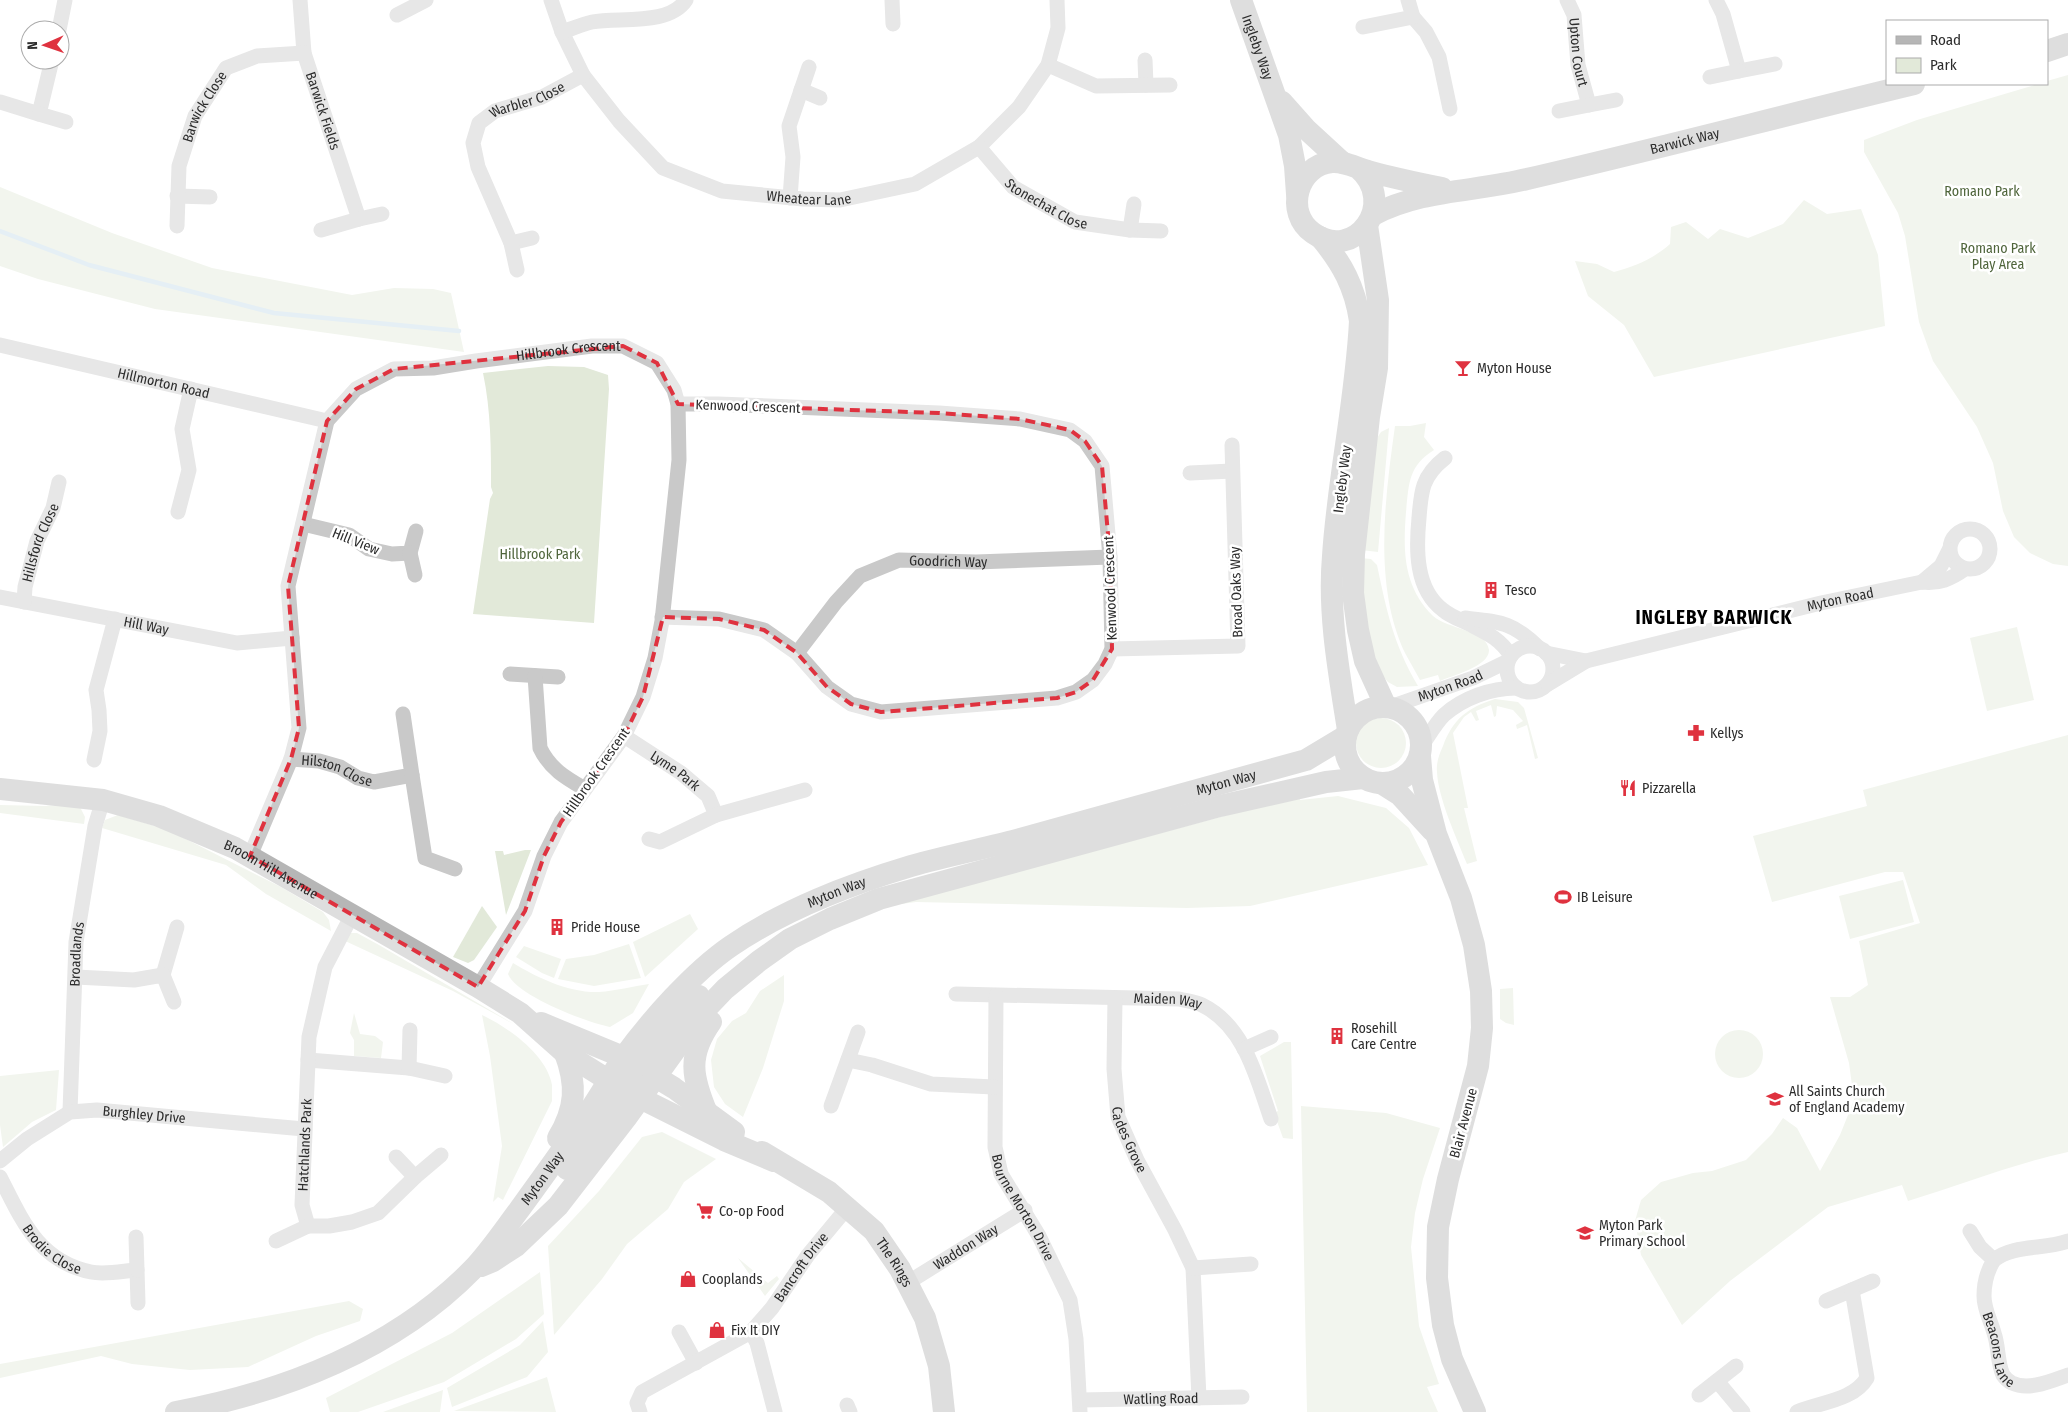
<svg xmlns="http://www.w3.org/2000/svg" width="2068" height="1412" font-family="'Fira Sans Condensed',sans-serif">
<style>
.green{fill:#e2e9d9}
.lines{fill:none;stroke-linecap:round;stroke-linejoin:round}
.stream{stroke:#c5dbe9;stroke-width:4.5}
.street{stroke:#c9c9c9;stroke-width:15}
.secondary{stroke:#b6b6b6;stroke-width:22}
.marked{fill:none;stroke:#df323f;stroke-width:4;stroke-dasharray:10 6;stroke-linejoin:round}
.labels{text-anchor:middle;stroke-width:5;stroke-linejoin:round;paint-order:stroke}
.street-label{font-size:14px;fill:#2c2c2c;stroke:#fff}
.park-label{font-size:14px;fill:#4f653b;stroke:#fff}
.poi-label{font-size:14px;fill:#2c2c2c;stroke:#fff;text-anchor:start}
.district-label{font-size:19px;font-weight:bold;letter-spacing:1px;fill:#000;stroke:#fff}
</style>
<rect width="100%" height="100%" fill="#fff"/>
<g class="green">
<path d="M2068,75V566L2053,564L2030,553L2014,537L2003,511L1993,463L1977,427L1933,361L1919,322L1905,236L1898,213L1864,152V140L1917,120L2038,84H2047V81Z"/>
<path d="M0,187L112,233L212,268L352,295L394,288L433,289L451,293L464,352L155,309L38,279L0,266Z"/>
<path d="M1804,200L1827,214L1861,209L1878,255L1885,326L1654,377L1624,325L1588,296L1575,261L1597,264L1614,272C1636,266 1653,259 1670,244L1671,227L1686,222L1708,239L1720,229L1748,238L1783,224Z"/>
<path d="M548,366L584,367L608,375L609,389L594,623L473,614L490,499L493,493L491,487C491,449 491,411 483,373Z"/>
<path d="M1426,423L1424,437L1434,450C1408,466 1409,484 1406,512C1403,551 1403,586 1433,616C1447,629 1487,630 1489,650C1490,666 1452,676 1440,681L1438,675L1420,680C1415,671 1410,662 1405,653C1373,585 1385,498 1395,426H1410Z"/>
<path d="M1389,428L1378,552L1361,550L1375,441L1381,432Z"/>
<path d="M1360,558L1371,559L1377,565C1387,612 1393,643 1418,686L1397,687L1388,682L1380,673L1364,626Z"/>
<path d="M2017,627L2034,700L1987,711L1970,638Z"/>
<path d="M1495,699L1518,702L1524,708L1538,758L1535,759L1527,725L1517,729L1516,725L1523,721L1513,710L1497,706L1496,716L1494,717L1491,705L1476,711L1479,720L1476,721L1471,712L1464,717L1453,733L1468,808H1464L1477,861L1467,864C1457,839 1438,798 1437,772C1436,763 1439,755 1443,746C1453,719 1467,708 1495,699Z"/>
<circle cx="1381" cy="743" r="25"/>
<path d="M2068,735V1152C2013,1164 1961,1185 1908,1201L1902,1185L1828,1207L1730,1281L1682,1325L1641,1255L1635,1221L1641,1200L1661,1182L1693,1173L1712,1171L1746,1160L1772,1134L1783,1118L1797,1128L1820,1171L1840,1135L1854,1100L1849,1063L1830,997H1850L1868,985L1859,941L1920,923L1903,872H1885L1772,902L1753,836L1867,806L1863,790Z"/>
<path d="M1299,796L1300,800L1338,796L1386,808L1409,828L1428,865L1250,906L1187,908L916,902L886,906Z"/>
<path d="M69,804L80,807L85,817L84,824L0,813V805L45,806Z"/>
<path d="M118,815L168,830L281,887L323,912L329,920L331,931L266,894L226,865L102,828L105,820Z"/>
<path d="M525,850H531L506,915L495,851H503L504,855Z"/>
<path d="M1903,880L1914,922L1850,939L1839,896Z"/>
<path d="M482,906L497,927L474,960L468,963L453,957Z"/>
<path d="M690,914L698,929L645,977L633,942Z"/>
<path d="M351,933H357L379,945L517,1026L453,991L343,940Z"/>
<path d="M629,944L641,978L594,986L558,979L566,959L594,955Z"/>
<path d="M524,946L561,959L554,978L542,973L516,957Z"/>
<path d="M513,963C538,978 569,993 599,992C616,991 633,986 649,984L633,1013L610,1027C586,1022 517,996 508,974Z"/>
<path d="M784,975V1001L763,1068L743,1117L725,1104L714,1087L711,1060L717,1039L732,1021L746,1013L760,991Z"/>
<path d="M1513,988L1514,1025L1506,1023L1500,1019V989Z"/>
<path d="M354,1013L360,1034L375,1036L383,1042L381,1058L354,1056V1040L350,1033Z"/>
<path d="M482,1015C508,1027 547,1055 552,1085C552,1090 552,1096 552,1101L503,1200L498,1197L493,1202L502,1146L490,1056Z"/>
<circle cx="1739" cy="1054" r="24"/>
<path d="M1284,1042H1291L1293,1139L1283,1138L1274,1113L1278,1111L1260,1056Z"/>
<path d="M59,1070L56,1110L32,1122L3,1147L0,1125V1076Z"/>
<path d="M1301,1106L1386,1113L1440,1128L1423,1179L1415,1213L1411,1247L1419,1326L1439,1384L1427,1387L1438,1412H1307Z"/>
<path d="M662,1132L716,1159L684,1182L668,1209L627,1244L602,1279L554,1335L548,1246L599,1191L642,1137Z"/>
<path d="M738,1258L768,1283L777,1276L779,1279L765,1296Z"/>
<path d="M540,1272L544,1314L516,1339L444,1382L358,1412H330L326,1398L452,1333Z"/>
<path d="M349,1301L363,1309L360,1321L316,1336L248,1367L190,1370L132,1364L101,1356L0,1378V1364Z"/>
<path d="M543,1321L548,1352L527,1377L452,1407L447,1388L520,1345Z"/>
<path d="M547,1377L556,1412L454,1411Z"/>
<path d="M443,1390L440,1412H383Z"/>
</g>
<g class="lines">
<path class="stream" d="M0,231L89,265L274,313L459,331"/>
<g class="street">
<path id="s1" d="M300,0L304,53L359,219L321,230"/>
<path id="s2" d="M551,0L562,32L583,75L619,121L663,168L722,191L803,199L840,200L915,184L979,147L1019,107L1048,65L1058,28L1057,0"/>
<path d="M892,0L893,24"/>
<path id="s3" d="M1567,0L1574,15L1578,65L1589,105L1616,100"/>
<path d="M1716,0L1723,14L1739,71L1775,64"/>
<path d="M397,15L426,0"/>
<path d="M1413,17L1426,32L1439,57L1450,109"/>
<path d="M1363,27L1413,17L1408,0"/>
<path d="M59,30L65,0"/>
<path d="M562,32C572,29 582,24 592,22C620,17 669,26 686,0"/>
<path d="M1145,60L1146,85"/>
<path d="M1048,65L1096,86L1170,85"/>
<path d="M1710,77L1739,71"/>
<path d="M801,90L820,98"/>
<path d="M0,102L39,114L52,60"/>
<path d="M1559,111L1589,105"/>
<path d="M39,114L66,122"/>
<path id="s4" d="M979,147L1013,187L1075,222L1130,230L1161,231"/>
<path d="M177,196L210,197"/>
<path d="M790,198L793,157L789,126L809,67"/>
<path d="M359,219L382,214"/>
<path id="s5" d="M177,226L179,166L195,116L226,68L257,56L304,53"/>
<path d="M1130,230L1134,204"/>
<path d="M511,243L532,238"/>
<path id="s6" d="M517,270L511,243L478,167L473,143L479,123L495,111L542,97L583,75"/>
<path id="s7" d="M0,345L327,421"/>
<path d="M1445,458C1422,476 1421,491 1419,518C1416,549 1415,589 1443,610C1451,617 1464,621 1473,626C1489,634 1501,640 1511,656"/>
<path d="M1190,473L1232,471"/>
<path d="M178,512L189,470L182,429L191,389"/>
<path d="M303,524L349,535L369,549L392,554L410,553L416,531"/>
<circle cx="1970" cy="549" r="20"/>
<path d="M410,553L415,575"/>
<path d="M1922,582L1941,566L1949,550"/>
<path id="s8" d="M0,597L237,643L292,638"/>
<path id="s9" d="M24,602L25,587L37,541L53,508L59,482"/>
<path d="M662,617L719,619L764,630L797,653L827,687L851,704L881,712L1057,698L1076,692L1093,680L1105,664L1112,649L1110,557L1102,466L1085,441L1070,430L1020,419L939,413L718,404H678"/>
<path d="M1465,618C1501,622 1513,622 1540,649"/>
<circle cx="1530" cy="669" r="23"/>
<path d="M1112,649L1238,646L1232,445"/>
<path id="s10" d="M797,653L836,602L860,576L899,560L976,562L1110,557"/>
<path d="M1546,653L1586,661"/>
<path d="M510,674L558,677"/>
<path d="M535,676L540,748C550,769 566,778 585,789"/>
<path id="s11" d="M1548,684L1586,661L1821,603L1922,582C1939,584 1951,579 1965,569"/>
<path id="s12" d="M1390,707L1473,678L1508,661"/>
<path id="s13" d="M624,736L681,773L708,796L716,815"/>
<path d="M1421,747C1428,737 1435,724 1444,715C1463,698 1491,688 1516,688"/>
<path id="s14" d="M291,759L319,761L340,767L358,778L374,782L412,775L403,714"/>
<path d="M94,760L100,731L99,710L96,690L115,619"/>
<path d="M412,775L425,858L455,869"/>
<path d="M649,839L660,842L716,815L805,790"/>
<path id="s15" d="M250,856L291,759L299,728L288,586L327,421L356,389L394,369L433,368L476,361L592,346H623L657,363L674,390L678,404L679,460L662,621L655,658L643,697L624,736L561,822L544,856L525,911L478,987"/>
<path d="M163,975L177,927"/>
<path d="M76,977L134,980L163,975L174,1002"/>
<path id="s16" d="M956,994L1179,999C1187,1001 1196,1002 1202,1005C1245,1026 1257,1079 1271,1119"/>
<path id="s17" d="M996,996L995,1147L1001,1174L1039,1236L1070,1300L1076,1339L1080,1412"/>
<path id="s18" d="M1115,998L1114,1069L1118,1117L1137,1160L1175,1230L1193,1268L1199,1398"/>
<path d="M1244,1049L1271,1037"/>
<path d="M308,1060L409,1068L445,1076"/>
<path d="M848,1060L872,1065L931,1084L994,1087"/>
<path d="M409,1068L410,1030"/>
<path d="M831,1106L858,1032"/>
<path id="s19" d="M70,1112L76,942L95,826L103,800"/>
<path d="M396,1157L415,1177"/>
<path id="s20" d="M0,1161L27,1139L70,1112L97,1110L304,1129"/>
<path id="s21" d="M0,1177C22,1220 38,1261 91,1272C105,1275 123,1271 137,1270L138,1303"/>
<path id="s22" d="M308,1226L302,1205L309,1037L325,967L352,915"/>
<path id="s23" d="M1970,1231L1980,1247L1994,1260C1987,1271 1984,1283 1984,1296C1984,1310 1991,1321 1994,1333C1999,1347 1997,1362 2003,1375C2005,1378 2008,1381 2012,1383C2029,1391 2051,1381 2068,1375"/>
<path d="M136,1237L137,1270"/>
<path d="M276,1241L308,1226H329L352,1222L378,1213L415,1177L441,1155"/>
<path d="M1994,1260C2014,1244 2045,1250 2068,1241"/>
<path d="M1193,1268L1251,1264"/>
<path id="s24" d="M907,1283L1025,1210"/>
<path d="M1826,1301L1873,1281"/>
<path d="M679,1332L696,1363"/>
<path d="M751,1332L757,1343L775,1412"/>
<path d="M1717,1381L1743,1412"/>
<path d="M1699,1395L1736,1366"/>
<path id="s25" d="M1080,1400L1242,1397"/>
<path d="M847,1405L850,1412"/>
<path id="s26" d="M640,1412L637,1403L642,1392L751,1332L772,1308L808,1255L847,1208"/>
<path d="M1797,1412C1820,1402 1853,1401 1867,1378L1852,1290"/>
</g>
<g class="secondary">
<path id="s27" d="M1241,0L1289,135L1295,166L1297,194"/>
<path d="M2047,51L2068,44"/>
<path d="M1282,102L1306,129L1343,163"/>
<path d="M1358,168C1399,203 1355,263 1313,233C1284,213 1297,165 1332,162C1345,161 1356,168 1368,171C1393,178 1417,183 1442,188"/>
<path id="s28" d="M1373,215C1422,189 1475,192 1527,179C1657,149 1785,115 1914,84"/>
<path d="M1367,225L1378,300L1377,368L1369,417L1354,554L1353,593L1358,630L1365,661L1386,707"/>
<path d="M1320,237C1342,263 1355,287 1360,321C1356,400 1338,478 1333,556C1328,614 1339,673 1348,730"/>
<circle cx="1383" cy="745" r="38"/>
<path d="M1420,756L1422,780L1436,834L1461,898L1474,945L1481,991L1482,1028L1478,1066L1448,1179L1438,1227L1437,1278L1443,1325L1452,1359L1475,1412"/>
<path d="M1381,783L1400,795L1432,830"/>
<path id="s29" d="M0,789L103,800L159,816L235,848L478,987L520,1013L565,1053L624,1090L724,1140L774,1161"/>
<path d="M541,1023L623,1057L674,1088L734,1132"/>
<path d="M626,1075C657,1056 673,1021 699,996"/>
<path d="M707,1113C692,1077 687,1056 711,1022"/>
<path d="M558,1138C576,1108 577,1085 565,1053"/>
<path id="s30" d="M762,1152L829,1192L874,1231L900,1269L925,1318L939,1366L944,1412"/>
<path d="M567,1169L606,1117L624,1090L636,1084"/>
<path d="M481,1266L493,1261L516,1246L558,1206L626,1118L701,1014L725,989L759,961L790,939L830,919L879,899L1220,806L1326,782L1363,778"/>
<path id="s31" d="M176,1412C284,1392 395,1349 473,1269C490,1251 504,1230 519,1210C543,1177 567,1144 590,1110C602,1093 611,1075 623,1058C650,1021 693,972 731,946C785,909 848,885 911,866C946,856 982,849 1017,840C1113,813 1209,787 1306,760L1346,736"/>
</g>
</g>
<path d="M0 0H2068V1412H0ZM623,346L657,363L678,404L939,413L1020,419L1070,430L1085,441L1102,466L1110,557L1112,649L1093,680L1076,692L1057,698L881,712L851,704L827,687L797,653L764,630L719,619L663,617L643,697L624,736L561,822L544,856L525,911L478,987L250,856L291,759L299,728L288,586L327,421L356,389L394,369Z" fill="#fff" fill-opacity=".55" fill-rule="evenodd"/>
<path class="marked" d="M623,346L657,363L678,404L939,413L1020,419L1070,430L1085,441L1102,466L1110,557L1112,649L1093,680L1076,692L1057,698L881,712L851,704L827,687L797,653L764,630L719,619L663,617L643,697L624,736L561,822L544,856L525,911L478,987L250,856L291,759L299,728L288,586L327,421L356,389L394,369Z"/>
<defs>
<g id="bar-bare" transform="scale(1.35)"><path d="M-6-5H6L.8 .8V4.5H3.5V6h-7V4.5H-.8V.8Z" fill="#df323f" stroke="#fff" stroke-width="2.5" paint-order="stroke"/></g>
<g id="building-bare" transform="scale(1.35)"><path d="M-4-6H4V6H1V3H-1V6H-4ZM-2.5-4.3h1.7v1.8h-1.7ZM.8-4.3h1.7v1.8H.8ZM-2.5-1h1.7V.8h-1.7ZM.8-1h1.7V.8H.8Z" fill="#df323f" stroke="#fff" stroke-width="2.5" paint-order="stroke"/></g>
<g id="pharmacy-bare" transform="scale(1.35)"><path d="M-2-6h4v4h4v4h-4v4h-4v-4h-4v-4h4Z" fill="#df323f" stroke="#fff" stroke-width="2.5" paint-order="stroke"/></g>
<g id="restaurant-bare" transform="scale(1.35)"><path d="M-5-6h1v4h1v-4h1v4h1v-4h1v5L-1.5 .5V6h-2V.5L-5-1ZM5-6V6H3V1.5H1.5Q1.5-4 5-6Z" fill="#df323f" stroke="#fff" stroke-width="2.5" paint-order="stroke"/></g>
<g id="stadium-bare" transform="scale(1.35)"><path d="M0-5a6.5 5 0 1 0 0 10a6.5 5 0 1 0 0-10ZM-3.5-1.8h7v3.6h-7Z" fill="#df323f" stroke="#fff" stroke-width="2.5" paint-order="stroke"/></g>
<g id="school-bare" transform="scale(1.35)"><path d="M0-5L7-2L0 1L-7-2ZM-4 1L0 2.5L4 1V4Q0 6-4 4Z" fill="#df323f" stroke="#fff" stroke-width="2.5" paint-order="stroke"/></g>
<g id="supermarket-bare" transform="scale(1.35)"><path d="M-6-5.5h2.5l.6 2H6L4.5 2H-2.5L-4.4-4H-6ZM-1.5 3.2a1.3 1.3 0 1 0 .1 0ZM3 3.2a1.3 1.3 0 1 0 .1 0Z" fill="#df323f" stroke="#fff" stroke-width="2.5" paint-order="stroke"/></g>
<g id="shop-bare" transform="scale(1.35)"><path d="M-5-2.5h2.3a2.7 3.5 0 0 1 5.4 0H5L5.5 6h-11ZM-1.5-2.5h3a1.5 2.3 0 0 0-3 0Z" fill="#df323f" stroke="#fff" stroke-width="2.5" paint-order="stroke"/></g>
</defs>
<g fill-rule="evenodd">
<use href="#bar-bare" x="1463" y="368"/>
<use href="#building-bare" x="1491" y="590"/>
<use href="#pharmacy-bare" x="1696" y="733"/>
<use href="#restaurant-bare" x="1628" y="788"/>
<use href="#stadium-bare" x="1563" y="897"/>
<use href="#building-bare" x="557" y="927"/>
<use href="#building-bare" x="1337" y="1036"/>
<use href="#school-bare" x="1775" y="1099"/>
<use href="#supermarket-bare" x="705" y="1211"/>
<use href="#school-bare" x="1585" y="1233"/>
<use href="#shop-bare" x="688" y="1279"/>
<use href="#shop-bare" x="717" y="1330"/>
</g>
<g class="labels">
<g class="street-label">
<text dy="5" stroke="none"><textPath href="#s27" startOffset="50">Ingleby Way</textPath></text>
<text dy="5" stroke="none"><textPath href="#s3" startOffset="54">Upton Court</textPath></text>
<text dy="5" stroke="none"><textPath href="#s6" startOffset="210">Warbler Close</textPath></text>
<text dy="5" stroke="none"><textPath href="#s5" startOffset="125">Barwick Close</textPath></text>
<text dy="5" stroke="none"><textPath href="#s1" startOffset="114">Barwick Fields</textPath></text>
<text dy="5" stroke="none"><textPath href="#s28" startOffset="321">Barwick Way</textPath></text>
<text dy="5" stroke="none"><textPath href="#s2" startOffset="355">Wheatear Lane</textPath></text>
<text dy="5" stroke="none"><textPath href="#s4" startOffset="90">Stonechat Close</textPath></text>
<text dy="5" stroke="none"><textPath href="#s15" startOffset="711">Hillbrook Crescent</textPath></text>
<text dy="5" stroke="none"><textPath href="#s7" startOffset="168">Hillmorton Road</textPath></text>
<text transform="translate(748 406) rotate(2)" y="5">Kenwood Crescent</text>
<text transform="translate(1342 479) rotate(-83)" y="5">Ingleby Way</text>
<text transform="translate(356 541) rotate(22)" y="5">Hill View</text>
<text dy="5" stroke="none"><textPath href="#s9" startOffset="62">Hillsford Close</textPath></text>
<text dy="5" stroke="none"><textPath href="#s10" startOffset="191">Goodrich Way</textPath></text>
<text transform="translate(1110 588) rotate(-92)" y="5">Kenwood Crescent</text>
<text transform="translate(1236 592) rotate(-92)" y="5">Broad Oaks Way</text>
<text dy="5" stroke="none"><textPath href="#s11" startOffset="306">Myton Road</textPath></text>
<text dy="5" stroke="none"><textPath href="#s8" startOffset="149">Hill Way</textPath></text>
<text dy="5" stroke="none"><textPath href="#s12" startOffset="64">Myton Road</textPath></text>
<text dy="5" stroke="none"><textPath href="#s14" startOffset="48">Hilston Close</textPath></text>
<text dy="5" stroke="none"><textPath href="#s13" startOffset="62">Lyme Park</textPath></text>
<text transform="translate(596 772) rotate(-55)" y="5">Hillbrook Crescent</text>
<text dy="5" stroke="none"><textPath href="#s31" startOffset="1274">Myton Way</textPath></text>
<text dy="5" stroke="none"><textPath href="#s29" startOffset="286">Broom Hill Avenue</textPath></text>
<text dy="5" stroke="none"><textPath href="#s31" startOffset="869">Myton Way</textPath></text>
<text dy="5" stroke="none"><textPath href="#s19" startOffset="158">Broadlands</textPath></text>
<text dy="5" stroke="none"><textPath href="#s16" startOffset="212">Maiden Way</textPath></text>
<text dy="5" stroke="none"><textPath href="#s20" startOffset="160">Burghley Drive</textPath></text>
<text transform="translate(1463 1123) rotate(-75)" y="5">Blair Avenue</text>
<text dy="5" stroke="none"><textPath href="#s18" startOffset="144">Cades Grove</textPath></text>
<text dy="5" stroke="none"><textPath href="#s22" startOffset="82">Hatchlands Park</textPath></text>
<text dy="5" stroke="none"><textPath href="#s31" startOffset="449">Myton Way</textPath></text>
<text dy="5" stroke="none"><textPath href="#s17" startOffset="218">Bourne Morton Drive</textPath></text>
<text dy="5" stroke="none"><textPath href="#s21" startOffset="91">Brodie Close</textPath></text>
<text dy="5" stroke="none"><textPath href="#s24" startOffset="69">Waddon Way</textPath></text>
<text dy="5" stroke="none"><textPath href="#s30" startOffset="175">The Rings</textPath></text>
<text dy="5" stroke="none"><textPath href="#s26" startOffset="228">Bancroft Drive</textPath></text>
<text dy="5" stroke="none"><textPath href="#s23" startOffset="132">Beacons Lane</textPath></text>
<text dy="5" stroke="none"><textPath href="#s25" startOffset="81">Watling Road</textPath></text>
</g>
<g class="park-label">
<text x="1982" y="196">Romano Park</text>
<text x="1998" y="253">Romano Park<tspan x="1998" dy="16">Play Area</tspan></text>
<text x="540" y="559">Hillbrook Park</text>
</g>
<g class="poi-label">
<text x="1477" y="373">Myton House</text>
<text x="1505" y="595">Tesco</text>
<text x="1710" y="738">Kellys</text>
<text x="1642" y="793">Pizzarella</text>
<text x="1577" y="902">IB Leisure</text>
<text x="571" y="932">Pride House</text>
<text x="1351" y="1033">Rosehill<tspan x="1351" dy="16">Care Centre</tspan></text>
<text x="1789" y="1096">All Saints Church<tspan x="1789" dy="16">of England Academy</tspan></text>
<text x="719" y="1216">Co-op Food</text>
<text x="1599" y="1230">Myton Park<tspan x="1599" dy="16">Primary School</tspan></text>
<text x="702" y="1284">Cooplands</text>
<text x="731" y="1335">Fix It DIY</text>
</g>
<g class="district-label">
<text x="1714" y="624">INGLEBY BARWICK</text>
</g>
</g>
<rect x="1886" y="20" width="162" height="65" fill="#ffffff" stroke="#ababab"/>
<rect x="1896" y="36" width="25" height="8" fill="#b6b6b6" stroke="#ababab"/>
<text x="1930" y="45" font-size="15" fill="#2c2c2c">Road</text>
<rect x="1896" y="58" width="25" height="15" fill="#e2e9d9" stroke="#ababab"/>
<text x="1930" y="70" font-size="15" fill="#2c2c2c">Park</text>
<g transform="translate(45 45) rotate(268)"><circle r="24" fill="#ffffff" stroke="#ababab"/>
<path d="M0-4L9 19L0 12L-9 19Z" fill="#df323f"/>
<text y="-8" font-size="14" font-weight="bold" text-anchor="middle" fill="#2c2c2c">N</text>
</g>
</svg>
